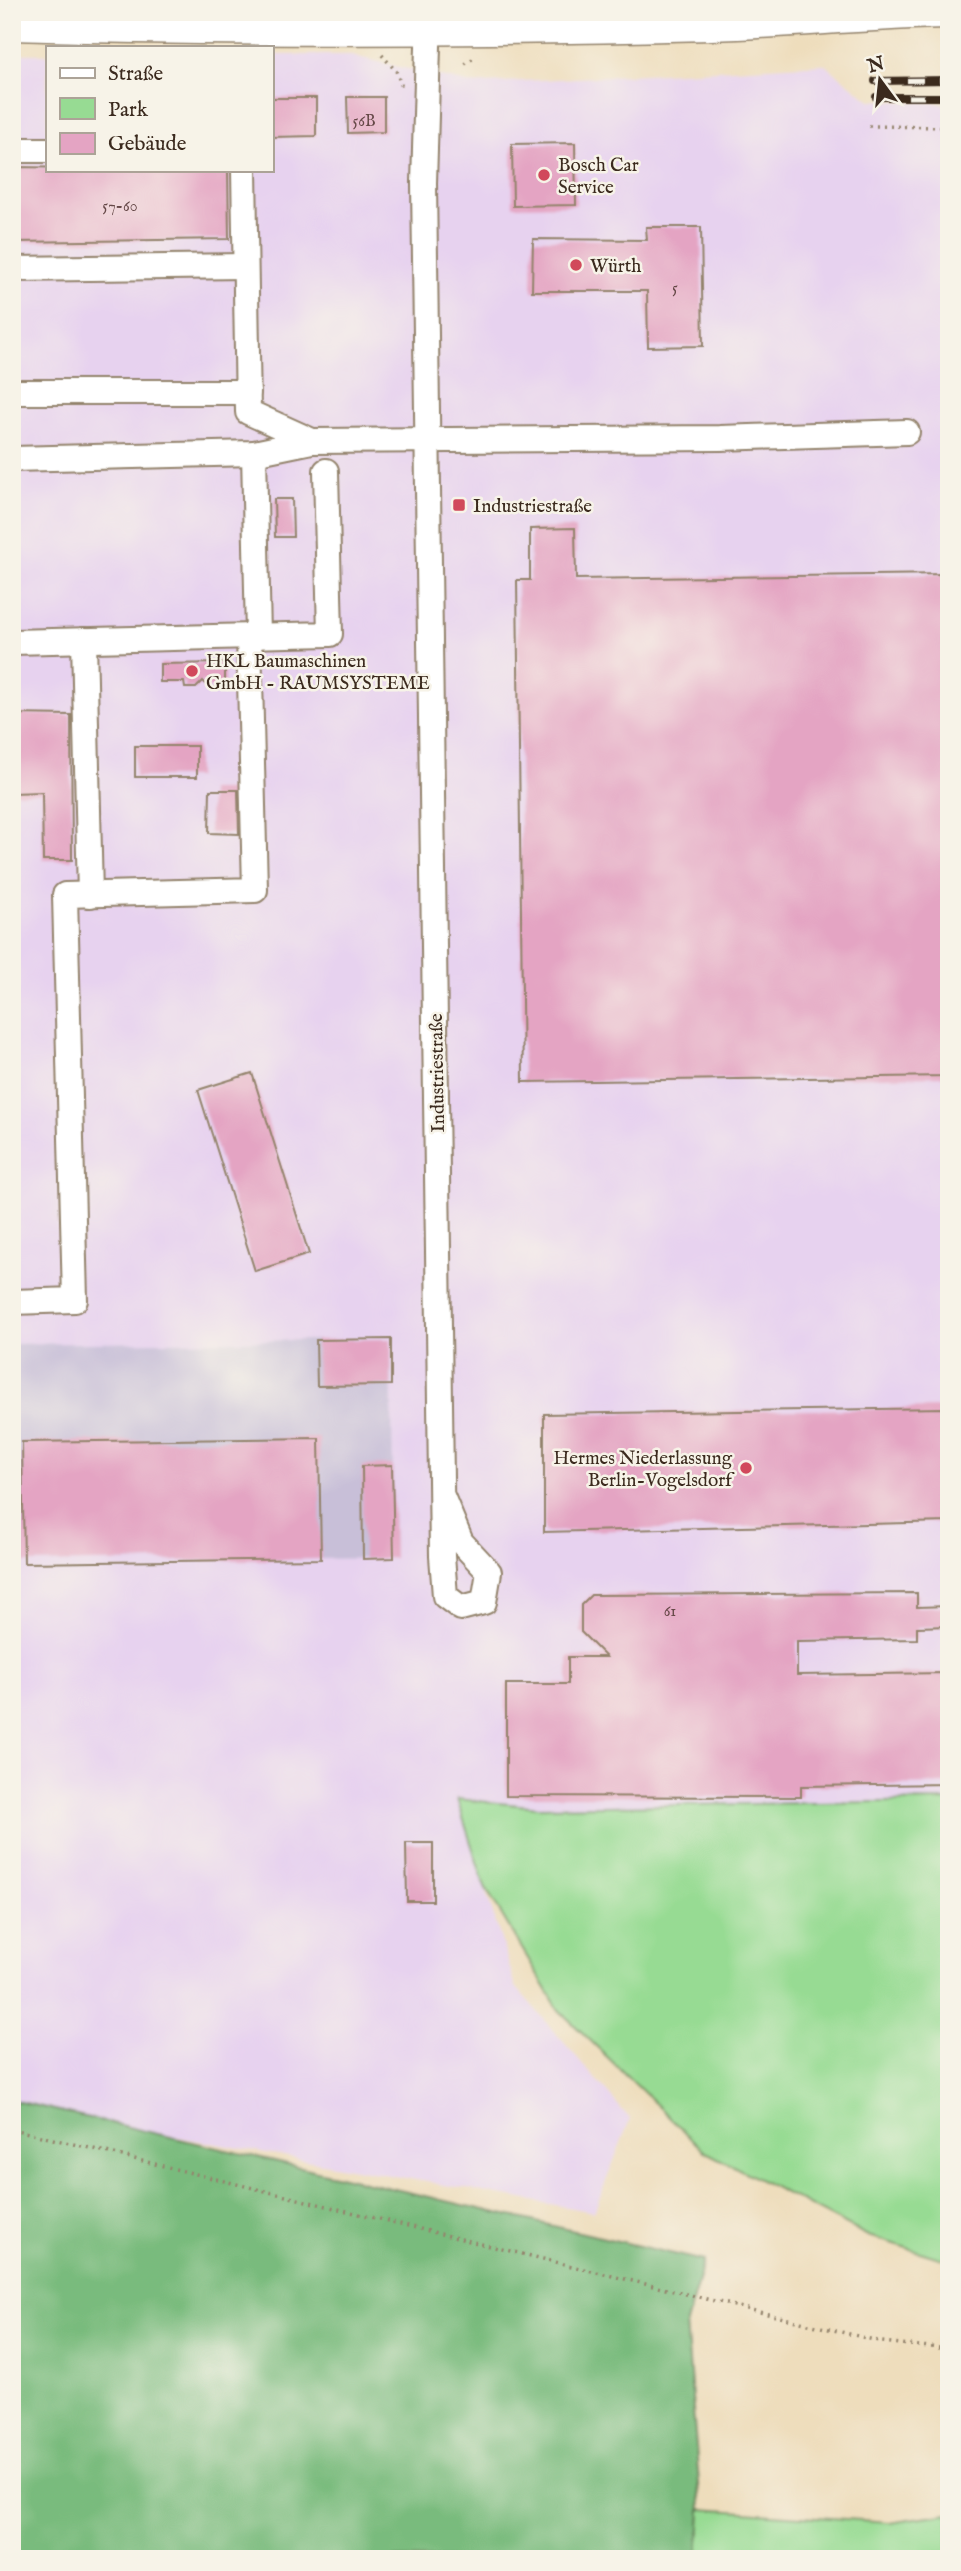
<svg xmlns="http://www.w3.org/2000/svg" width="961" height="2571" font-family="'IM FELL English',serif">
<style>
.built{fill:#e7d2ef}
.industrial{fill:#c8bfd8}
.green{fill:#97db93;stroke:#698258;stroke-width:2}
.forest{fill:#79bb7d;stroke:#5a724e;stroke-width:2}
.building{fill:#e4a4c3}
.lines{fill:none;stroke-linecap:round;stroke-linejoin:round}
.minor-casing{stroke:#94846d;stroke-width:28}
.major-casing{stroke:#94846d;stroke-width:35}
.path{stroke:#94846d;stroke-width:3.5;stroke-dasharray:2 5;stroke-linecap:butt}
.minor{stroke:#fff;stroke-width:24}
.major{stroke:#fff;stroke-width:32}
.rail-casing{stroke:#3b2a1e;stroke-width:8}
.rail{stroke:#f7f3e8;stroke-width:5;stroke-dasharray:16;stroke-linecap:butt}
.poi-dot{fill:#d1495b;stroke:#f7f3e8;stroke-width:2.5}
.labels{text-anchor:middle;stroke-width:5;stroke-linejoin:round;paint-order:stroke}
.number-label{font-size:16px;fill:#654847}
.poi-label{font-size:19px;fill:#3b2a1e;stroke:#f7f3e8;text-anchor:start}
.street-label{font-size:19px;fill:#3b2a1e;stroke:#f7f3e8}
</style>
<rect width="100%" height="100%" fill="#f7f3e8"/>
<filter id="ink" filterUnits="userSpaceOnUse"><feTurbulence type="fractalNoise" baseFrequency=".0143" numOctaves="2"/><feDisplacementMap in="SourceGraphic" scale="14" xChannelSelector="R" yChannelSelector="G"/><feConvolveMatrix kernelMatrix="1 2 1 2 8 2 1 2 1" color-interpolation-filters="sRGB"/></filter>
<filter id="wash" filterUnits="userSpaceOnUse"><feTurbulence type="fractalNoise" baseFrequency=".00686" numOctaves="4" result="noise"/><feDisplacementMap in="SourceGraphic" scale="28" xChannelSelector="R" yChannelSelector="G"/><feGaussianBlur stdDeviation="1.57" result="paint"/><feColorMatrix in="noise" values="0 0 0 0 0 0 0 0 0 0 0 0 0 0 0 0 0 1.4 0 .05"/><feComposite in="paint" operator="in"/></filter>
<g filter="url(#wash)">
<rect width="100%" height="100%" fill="#eeddbc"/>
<path class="built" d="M12,54H47V170H271V55H349L471,84L824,64L870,100L949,104V1801L539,1807L457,1800L516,1987L630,2119L594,2212L12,2107Z"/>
<path class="industrial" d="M391,1339L394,1558L12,1563V1344Z"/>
<g class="green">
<path d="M457,1799L539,1807L949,1801V2261L868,2236L704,2151L559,2010L485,1887Z"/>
<path d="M701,2509L890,2522L949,2513V2559H698Z"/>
</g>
<path class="forest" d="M12,2100L704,2261L686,2323L701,2509L698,2559H12Z"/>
<g id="blocks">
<g class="building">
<path d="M347,97H384V132L348,133Z"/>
<path d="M271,98H316V136L271,137Z"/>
<path d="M575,143L576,205L513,206L512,144Z"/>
<path d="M12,167L228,170L229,239L12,242Z"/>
<path d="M646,227H701L703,346L648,347L647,291H532L533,239L647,240Z"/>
<path d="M274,499H292L293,537H275Z"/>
<path d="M575,528L576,579L949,574V1076L523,1082L517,580H530V529Z"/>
<path d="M225,663V688H210L203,681L196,688H185L184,682H160V664Z"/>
<path d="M12,714L71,715L72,860H43L42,792L12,793Z"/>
<rect x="135" y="746" width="62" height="31"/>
<path d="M210,790H238L239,834L209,833Z"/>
<path d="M252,1073L309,1254L255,1271L198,1090Z"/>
<path d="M391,1339V1385L317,1386L316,1340Z"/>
<path d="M947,1408L949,1522L544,1532V1414Z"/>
<path d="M319,1438L321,1559L24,1563L22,1442Z"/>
<path d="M392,1465L394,1558L363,1559L362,1466Z"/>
<path d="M917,1593V1607L949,1606V1626L917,1627V1639L797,1641V1675L949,1673V1784L801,1786V1797L506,1796V1684H568V1657H606L581,1632V1605L591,1595Z"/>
<path d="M406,1843H433V1901H407Z"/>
</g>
</g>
</g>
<g filter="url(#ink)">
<use href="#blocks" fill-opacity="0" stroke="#94846d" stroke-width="2"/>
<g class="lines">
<g class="minor-casing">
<g id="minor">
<path d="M429,12L424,183L442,1556L445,1596L461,1608L484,1602L489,1572L461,1542L442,1496"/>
<path d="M12,150H47"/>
<path d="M244,170L248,412L312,441"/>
<path d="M12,269L245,266"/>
<path d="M12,392H248"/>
<path d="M254,453L258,636"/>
<path d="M12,459L254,453L312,441L720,438L907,432"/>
<path d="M84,640L90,895"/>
<path d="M12,642L330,634L326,471"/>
<path d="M12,1302L75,1300L65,895L255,890L249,636"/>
</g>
</g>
<g class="major-casing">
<path id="major" d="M12,24C245,31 478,30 711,24C790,22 869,13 949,12"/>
</g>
<g class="path">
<path d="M382,55L396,71L403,90"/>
<path d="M465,64L475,57"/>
<path d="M869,126L949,127"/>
<path d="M12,2129L882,2342L949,2349"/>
</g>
<use href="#minor" class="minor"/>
<use href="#major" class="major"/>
<g class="rail-casing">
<g id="rail">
<path d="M875,81L949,80"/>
<path d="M876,97H949"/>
</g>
</g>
<use href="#rail" class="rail"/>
</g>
</g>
<g class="poi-dot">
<circle cx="544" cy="175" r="7"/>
<circle cx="576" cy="265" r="7"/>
<rect x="452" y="498" width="14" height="14" rx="3.5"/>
<circle cx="192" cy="671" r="7"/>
<circle cx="746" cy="1468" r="7"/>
</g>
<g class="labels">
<g class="number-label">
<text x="364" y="126">56B</text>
<text x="120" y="211">57-60</text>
<text x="675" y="293">5</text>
<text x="670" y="1616">61</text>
</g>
<g class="poi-label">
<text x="558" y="171">Bosch Car<tspan x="558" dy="22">Service</tspan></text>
<text x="590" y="272">Würth</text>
<text x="473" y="512">Industriestraße</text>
<text x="206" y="667">HKL Baumaschinen<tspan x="206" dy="22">GmbH - RAUMSYSTEME</tspan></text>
<text x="732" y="1464" text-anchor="end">Hermes Niederlassung<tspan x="732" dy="22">Berlin-Vogelsdorf</tspan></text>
</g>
<g class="street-label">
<text transform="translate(436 1073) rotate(-91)" y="7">Industriestraße</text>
</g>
</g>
<rect width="961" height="2571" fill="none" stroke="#f7f3e8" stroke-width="42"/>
<rect x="46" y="46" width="228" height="126" fill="#f7f3e8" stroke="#aca397" stroke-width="2"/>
<rect x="60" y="68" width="35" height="10" fill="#ffffff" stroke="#aca397" stroke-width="2"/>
<text x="108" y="80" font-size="21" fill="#3b2a1e">Straße</text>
<rect x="60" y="98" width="35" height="21" fill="#97db93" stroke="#aca397" stroke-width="2"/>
<text x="108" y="116" font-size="21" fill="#3b2a1e">Park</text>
<rect x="60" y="133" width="35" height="21" fill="#e4a4c3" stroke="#aca397" stroke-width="2"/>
<text x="108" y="150" font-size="21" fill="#3b2a1e">Gebäude</text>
<g transform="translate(880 80) rotate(345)" stroke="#f7f3e8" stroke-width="5" paint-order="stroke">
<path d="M0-5L12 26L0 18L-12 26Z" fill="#3b2a1e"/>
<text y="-10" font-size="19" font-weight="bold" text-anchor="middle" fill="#3b2a1e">N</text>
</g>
</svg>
